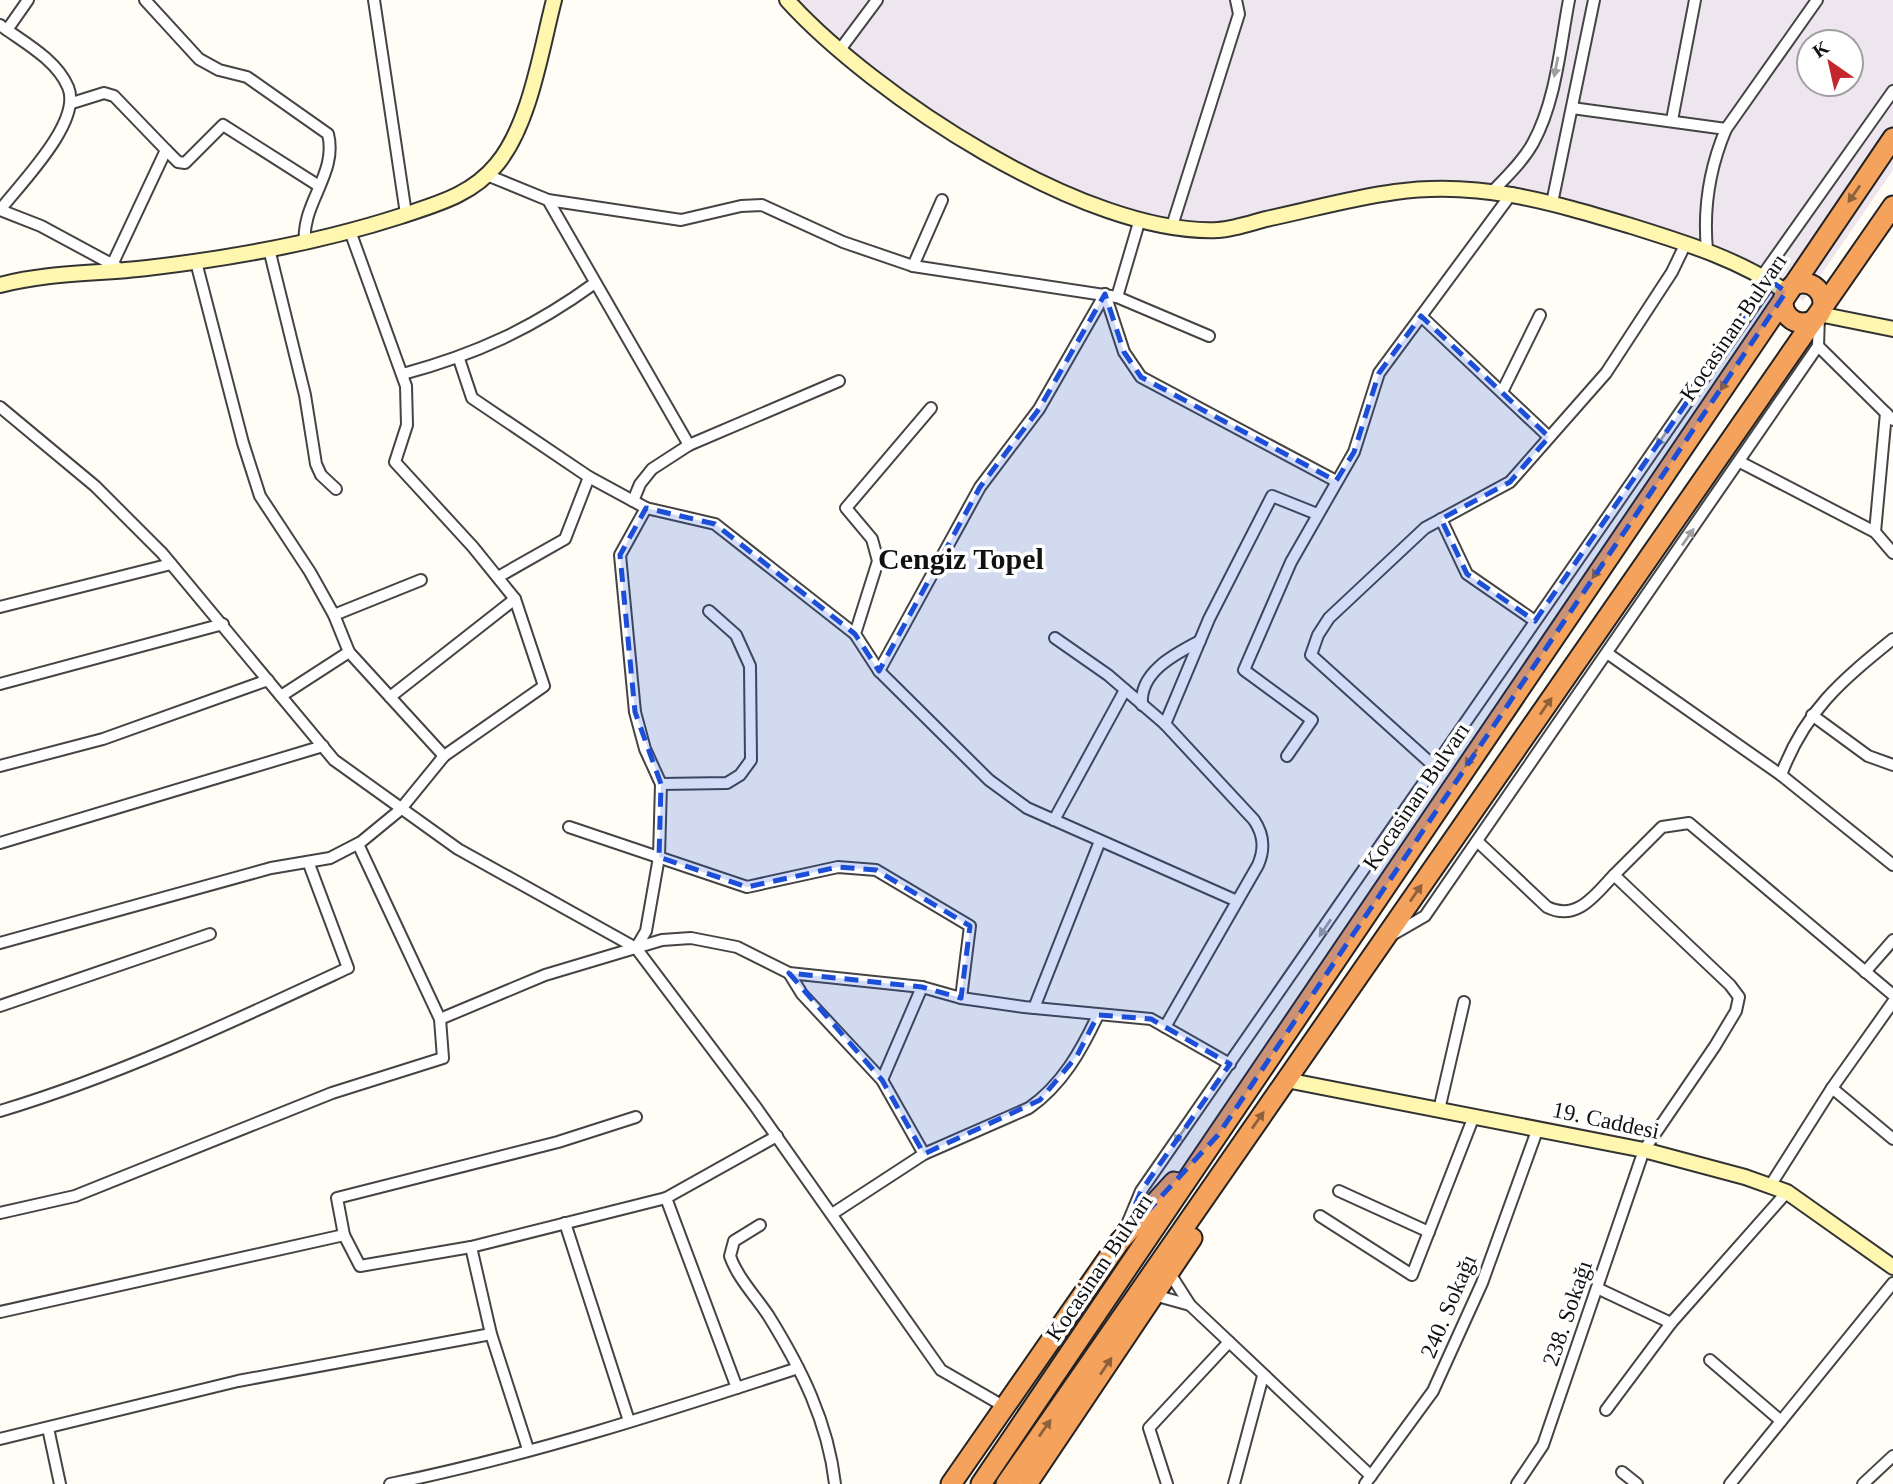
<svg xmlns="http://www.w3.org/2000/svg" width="1893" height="1484" font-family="Georgia,serif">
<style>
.industrial{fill:#eee6ef;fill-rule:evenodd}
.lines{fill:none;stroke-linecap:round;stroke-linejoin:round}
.street-casing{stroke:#444;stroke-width:14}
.secondary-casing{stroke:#333;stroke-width:18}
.highway-casing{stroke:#222;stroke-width:23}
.street{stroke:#fff;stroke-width:10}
.secondary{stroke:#fff6b0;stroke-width:14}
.highway{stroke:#f5a25d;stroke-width:19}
.oneway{fill:#a0a0a0}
.oneway2{fill:#8e613b}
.marked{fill:#1d4ed8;fill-opacity:0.2;stroke:#1d4ed8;stroke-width:5;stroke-dasharray:14 9;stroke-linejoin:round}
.labels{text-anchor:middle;stroke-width:7;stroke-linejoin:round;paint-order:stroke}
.street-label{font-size:23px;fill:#111;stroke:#fff}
.district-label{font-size:30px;font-weight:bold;fill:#111;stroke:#fff}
</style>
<rect width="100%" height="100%" fill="#fffdf5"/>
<path class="industrial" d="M787,0H1893V170L1803,301L1779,285L1568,207L1428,189L1219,231L1085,202L882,87ZM1809,42H1851V84H1809Z"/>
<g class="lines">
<g class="street-casing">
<g id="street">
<path d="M145,0L199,59L219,70L247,77L328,134C338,174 301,203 305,243"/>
<path d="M374,0L406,214"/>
<path d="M0,25C23,42 56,59 68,87C83,121 21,183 0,210"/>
<path d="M7,30L28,0"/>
<path d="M839,51L877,0"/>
<path d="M72,103L104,93L114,96L166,150L112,265"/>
<path d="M1572,108L1726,129"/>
<path d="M1672,120L1695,0"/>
<path d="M166,150L178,162L185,163L223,125L319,186"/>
<path d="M487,175L548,200L689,445"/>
<path d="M1494,190C1508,175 1523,161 1533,143C1556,101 1560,47 1569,0"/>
<path d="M548,200L681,220L741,206L762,205L843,242L913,266L1117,297L1209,336"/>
<path d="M1552,203L1594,0"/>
<path d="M0,210L41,226L117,267"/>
<path d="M1172,226L1239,14L1236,0"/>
<path d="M269,249L305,395L316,464L321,475L336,489"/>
<path d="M1707,250C1703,207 1709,169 1726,129L1817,0"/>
<path d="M196,262L243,443L260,496L310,572L334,615L349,652L444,756"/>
<path d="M913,266L942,200"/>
<path d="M1762,276L1893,91"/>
<path d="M1105,294L1124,352L1141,377L1336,481"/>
<path d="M1117,297L1140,219"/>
<path d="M1421,316L1549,437"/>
<path d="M1818,346L1893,420"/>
<path d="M459,359L472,398L589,477L646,508L715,524L855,634"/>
<path d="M403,374C477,354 533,328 595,283"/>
<path d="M1502,392L1540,315"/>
<path d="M0,407L95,486L162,553L334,760L458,849L636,948L755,1106L941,1370L1005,1407"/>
<path d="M931,408L846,508L872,539L878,561L855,634L879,671L989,780L1027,808L1237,901"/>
<path d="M1740,462L1875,532L1893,553"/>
<path d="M633,501L640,484L652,469L689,445L839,381"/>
<path d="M1441,519L1467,574L1535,621"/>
<path d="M1875,532L1886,413"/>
<path d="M498,577L565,539L589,477"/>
<path d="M0,607L171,564"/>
<path d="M334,615L421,580"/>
<path d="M1055,638L1108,675L1165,724L1254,820C1264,835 1265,849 1258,865L1165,1027"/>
<path d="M1607,653L1781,775L1893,865"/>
<path d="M879,671L980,487L1039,409L1105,294"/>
<path d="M0,684L223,624"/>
<path d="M281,696L349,652"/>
<path d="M390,697L515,599"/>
<path d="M1142,705C1139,672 1175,654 1200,641"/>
<path d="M1812,715L1868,756L1893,765"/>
<path d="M1165,724L1209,619L1272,496L1317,514"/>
<path d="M1287,756L1312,720L1244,670L1291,562L1354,452L1379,373L1512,193"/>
<path d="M0,766L103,739L268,680"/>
<path d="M1435,767L1311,655L1318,635L1329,618L1425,528L1510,482L1606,373L1672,272L1686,243"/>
<path d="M1781,775C1805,711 1841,681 1893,639"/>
<path d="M661,784L727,783L740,775L751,760L750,666L736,635L709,611"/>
<path d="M1054,820L1125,690"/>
<path d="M569,827L747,887L838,867L876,870L970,926L961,998"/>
<path d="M1477,841L1547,907C1577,922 1595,895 1614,875"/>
<path d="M0,843L323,746"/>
<path d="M1392,935L1425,916L1818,346L1819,316"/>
<path d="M0,943L271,868L330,858L361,842L400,810L444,756L544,686L515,599L473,547L395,462L407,425L406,386L350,231"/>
<path d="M636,948L646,931L659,857L661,784L645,749L635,712L620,555L646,508"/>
<path d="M1865,972L1893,940"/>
<path d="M789,973L802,994L882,1080L924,1154"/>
<path d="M0,1006L210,934"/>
<path d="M1034,1008L1100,841"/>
<path d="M440,1019L545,975L662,940L691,938L737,947L789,973L922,987L961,998L1024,1007L1151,1019L1230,1064"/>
<path d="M882,1080L922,987"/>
<path d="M1832,1088L1893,1139"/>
<path d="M1439,1110L1464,1002"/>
<path d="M0,1111C120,1075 234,1021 348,968L309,864"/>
<path d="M636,1117L558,1142L337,1198L344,1235L360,1266L471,1247L666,1198L777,1136"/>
<path d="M1770,1186L1832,1088L1893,1002"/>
<path d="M1339,1191L1429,1232"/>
<path d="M666,1198L737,1388"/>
<path d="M0,1213L75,1196L332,1093L443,1058L440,1019L358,844"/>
<path d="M832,1214L924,1154L1029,1108C1062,1085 1081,1051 1098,1015"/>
<path d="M1320,1216L1412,1275L1474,1116"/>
<path d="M565,1223L629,1421"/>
<path d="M760,1225L734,1241L730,1256C737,1277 756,1297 768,1315C801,1368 828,1422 835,1484"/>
<path d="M1126,1227L1141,1191L1771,281"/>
<path d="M471,1247L491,1334L528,1449"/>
<path d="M1169,1272L1190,1305L1371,1476"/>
<path d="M1599,1289L1671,1323"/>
<path d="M1154,1295L1190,1305"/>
<path d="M0,1312L344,1235"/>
<path d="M1710,1360L1781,1421"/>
<path d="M1606,1410L1671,1323L1787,1192"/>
<path d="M48,1428L60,1484"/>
<path d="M0,1439L238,1381L491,1334"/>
<path d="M1622,1472L1637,1484"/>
<path d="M390,1484C528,1456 664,1412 798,1368"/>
<path d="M1167,1484L1149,1428L1229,1342"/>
<path d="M1234,1484L1263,1376"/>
<path d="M1365,1484L1433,1391L1482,1283L1538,1128"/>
<path d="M1517,1484L1543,1445L1644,1150L1715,1046L1736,1011L1739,997L1730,985L1614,875L1662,827L1689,823L1893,995"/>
<path d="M1730,1484L1893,1283"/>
<path d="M1863,1484L1893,1456"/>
</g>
</g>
<g class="secondary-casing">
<g id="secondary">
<path d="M787,0C873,95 1086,236 1218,230C1234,229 1251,223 1266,219C1309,210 1351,198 1395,192C1478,180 1551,202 1631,226C1685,243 1739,259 1786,292"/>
<path d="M0,285C49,272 97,274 147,268C233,258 318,243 401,216C437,204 472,195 497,164C530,124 541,50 554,0"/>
<path d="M1819,314L1893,329"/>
<path d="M1286,1080L1644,1150L1745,1177L1787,1192L1893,1267"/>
</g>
</g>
<g class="highway-casing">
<g id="highway">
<circle cx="1803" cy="303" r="20"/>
<path d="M951,1484L1120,1241L1174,1182"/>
<path d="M981,1484L1893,138"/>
<path d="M1006,1484L1893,206"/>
<path d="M1027,1484L1192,1238"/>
</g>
</g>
<use href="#street" class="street"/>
<use href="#secondary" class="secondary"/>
<use href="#highway" class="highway"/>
</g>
<defs><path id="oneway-solid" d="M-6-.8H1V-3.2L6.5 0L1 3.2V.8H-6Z" transform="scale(1.75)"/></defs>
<g class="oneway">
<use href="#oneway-solid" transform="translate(1556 67) rotate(101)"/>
<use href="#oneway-solid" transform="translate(1662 438) rotate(125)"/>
<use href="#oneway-solid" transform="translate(1688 537) rotate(-55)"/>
<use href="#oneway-solid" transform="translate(1325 928) rotate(124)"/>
<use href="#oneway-solid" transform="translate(1180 1135) rotate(125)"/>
</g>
<g class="oneway2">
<use href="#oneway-solid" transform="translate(1854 194) rotate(125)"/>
<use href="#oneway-solid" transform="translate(1726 382) rotate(124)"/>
<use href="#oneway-solid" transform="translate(1598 570) rotate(124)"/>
<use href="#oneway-solid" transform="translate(1546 706) rotate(-55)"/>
<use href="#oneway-solid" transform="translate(1471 758) rotate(124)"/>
<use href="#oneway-solid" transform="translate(1416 893) rotate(-55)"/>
<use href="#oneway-solid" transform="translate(1258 1120) rotate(-55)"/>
<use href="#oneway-solid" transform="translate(1106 1366) rotate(-56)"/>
<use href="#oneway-solid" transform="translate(1045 1428) rotate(-55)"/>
</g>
<path class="marked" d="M1771,281L1786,292L1218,1135L1120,1241L1141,1191L1230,1064L1151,1019L1098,1015L1077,1056L1040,1100L924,1154L882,1080L789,973L922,987L961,998L970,926L876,870L838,867L747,887L659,857L661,784L635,712L620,555L646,508L715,524L855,634L879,671L980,487L1039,409L1105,294L1124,352L1141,377L1336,481L1354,452L1379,373L1421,316L1549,437L1510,482L1441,519L1467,574L1535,621Z"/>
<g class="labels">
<g class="street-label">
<text transform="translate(1733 327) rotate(-56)" y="8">Kocasinan Bulvarı</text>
<text transform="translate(1416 796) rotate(-56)" y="8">Kocasinan Bulvarı</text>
<text transform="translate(1606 1120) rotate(12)" y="8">19. Caddesi</text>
<text transform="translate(1099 1267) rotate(-56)" y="8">Kocasinan Bulvarı</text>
<text transform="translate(1448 1306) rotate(-67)" y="8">240. Sokağı</text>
<text transform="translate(1567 1313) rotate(-71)" y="8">238. Sokağı</text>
</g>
<g class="district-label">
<text x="961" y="569">Cengiz Topel</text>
</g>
</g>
<g transform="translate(1830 63) rotate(326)"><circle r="33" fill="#ffffff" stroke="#a0a0a0" stroke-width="2"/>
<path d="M0-5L12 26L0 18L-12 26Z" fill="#c4262e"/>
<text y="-10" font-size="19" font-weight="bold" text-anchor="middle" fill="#111111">K</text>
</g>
</svg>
